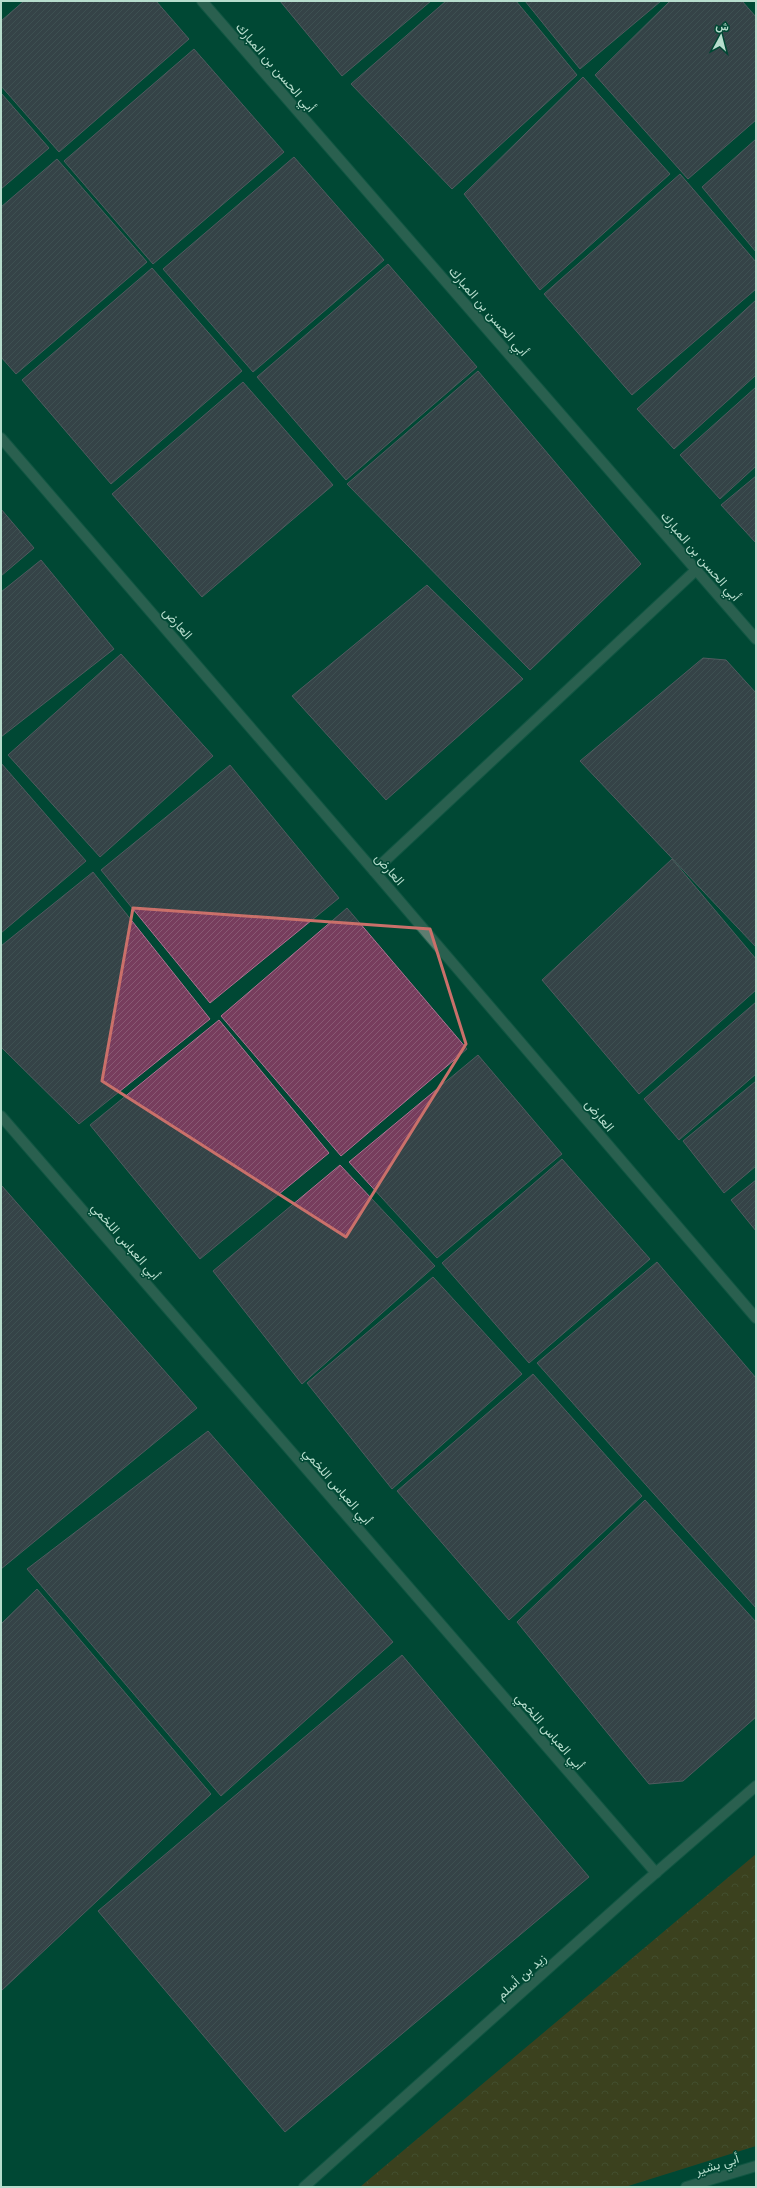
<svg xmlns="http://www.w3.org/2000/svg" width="757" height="2188" font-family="Quicksand,Vazirmatn,sans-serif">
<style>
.forest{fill:url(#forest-crowns)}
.building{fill:url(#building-hatch);stroke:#b27193}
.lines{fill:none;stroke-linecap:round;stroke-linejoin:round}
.minor-casing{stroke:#256653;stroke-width:12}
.minor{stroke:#5d7d70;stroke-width:10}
.marked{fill:none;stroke:#ca706a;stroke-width:3;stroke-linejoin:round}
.labels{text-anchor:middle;stroke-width:3;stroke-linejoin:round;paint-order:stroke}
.street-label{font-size:13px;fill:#b7ddcd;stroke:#004834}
</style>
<defs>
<pattern id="forest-crowns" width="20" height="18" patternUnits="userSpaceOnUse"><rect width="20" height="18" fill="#843904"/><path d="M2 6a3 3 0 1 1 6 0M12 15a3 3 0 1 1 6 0" fill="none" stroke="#935527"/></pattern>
<pattern id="building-hatch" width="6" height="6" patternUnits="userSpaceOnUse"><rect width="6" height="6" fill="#773d5d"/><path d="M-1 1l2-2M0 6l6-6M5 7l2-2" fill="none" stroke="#885973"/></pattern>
</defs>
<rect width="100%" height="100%" fill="#004834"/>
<path class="forest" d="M756,1854V2146L625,2187H360Z"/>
<g class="building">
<path d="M24,1H156L189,39L59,152L1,86V21Z"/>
<path d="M280,1H431L342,76Z"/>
<path d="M446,1H516L577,75L452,189L351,84Z"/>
<path d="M525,1H661L580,69Z"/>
<path d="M670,1H742L756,17V120L688,179L595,75Z"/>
<path d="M194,49L284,152L153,264L64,161Z"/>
<path d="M583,77L670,174L540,290L464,194Z"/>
<path d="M1,93L49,148L1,189Z"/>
<path d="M756,139V252L702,187Z"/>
<path d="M294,157L384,260L253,372L163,269Z"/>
<path d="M57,159L147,262L16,374L1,357V207Z"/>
<path d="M680,174L756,262V289L632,395L544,294Z"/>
<path d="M388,264L477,367L346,480L257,377Z"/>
<path d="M152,268L242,371L111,484L22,380Z"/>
<path d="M756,300V375L674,449L637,409Z"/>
<path d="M478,371L641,564L530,670L347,484Z"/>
<path d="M243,382L333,485L202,597L112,494Z"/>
<path d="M756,387V466L720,499L680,455Z"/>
<path d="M756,476V543L721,505Z"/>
<path d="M1,509L34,548L1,576Z"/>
<path d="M41,560L114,649L1,737V592Z"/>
<path d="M427,585L523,679L386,800L292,696Z"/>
<path d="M121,654L213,756L100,857L8,755Z"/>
<path d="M703,658L726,660L756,693V947L580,761Z"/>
<path d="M1,763L86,861L1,933Z"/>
<path d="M230,765L339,898L210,1003L101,870Z"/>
<path d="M672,859L756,959V990L639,1094L542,980Z"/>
<path d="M93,872L210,1019L79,1124L1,1047V946Z"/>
<path d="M347,908L467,1049L341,1156L221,1016Z"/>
<path d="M756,1002V1074L679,1140L644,1099Z"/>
<path d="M219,1020L329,1153L200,1259L90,1125Z"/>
<path d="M478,1055L562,1154L437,1258L349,1162Z"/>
<path d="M756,1081V1166L724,1193L683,1141Z"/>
<path d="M562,1159L650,1259L529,1363L442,1263Z"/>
<path d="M340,1165L435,1266L302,1384L213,1271Z"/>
<path d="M756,1180V1231L731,1200Z"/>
<path d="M2,1186L197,1408L1,1569V1187Z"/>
<path d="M657,1262L756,1378V1608L537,1363Z"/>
<path d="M433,1277L522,1374L392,1489L307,1383Z"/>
<path d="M533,1374L642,1496L509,1620L397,1491Z"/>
<path d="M208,1431L393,1642L221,1796L27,1569Z"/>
<path d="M645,1500L756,1622V1717L683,1781L649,1784L517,1622Z"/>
<path d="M37,1589L211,1794L1,1991V1624Z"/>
<path d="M402,1655L589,1877L285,2132L98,1911Z"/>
</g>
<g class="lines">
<g class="minor-casing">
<g id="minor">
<path d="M202,1L756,639"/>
<path d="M1,438L374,871L756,1318"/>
<path d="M374,871L696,570"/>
<path d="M1,1116L656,1873"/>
<path d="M304,2187L636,1890L756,1786"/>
<path d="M686,2187L756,2166"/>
</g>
</g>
<use href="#minor" class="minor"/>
</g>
<path d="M0 0H757V2188H0ZM133,908L430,929L466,1044L346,1237L102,1081Z" fill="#004834" fill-opacity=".55" fill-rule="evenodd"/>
<path class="marked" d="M133,908L430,929L466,1044L346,1237L102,1081Z"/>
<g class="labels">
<g class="street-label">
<text transform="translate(276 67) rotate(49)" y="5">أبي الحسن بن المبارك</text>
<text transform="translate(489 311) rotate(49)" y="5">أبي الحسن بن المبارك</text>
<text transform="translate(701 556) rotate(49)" y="5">أبي الحسن بن المبارك</text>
<text transform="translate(178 623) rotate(49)" y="5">العارض</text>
<text transform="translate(390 869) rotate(49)" y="5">العارض</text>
<text transform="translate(600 1115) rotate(50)" y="5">العارض</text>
<text transform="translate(126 1241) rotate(49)" y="5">أبي العباس اللخمي</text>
<text transform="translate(338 1486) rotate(49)" y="5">أبي العباس اللخمي</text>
<text transform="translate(550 1731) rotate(49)" y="5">أبي العباس اللخمي</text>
<text transform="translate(521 1976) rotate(-42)" y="5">زيد بن أسلم</text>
<text transform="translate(717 2164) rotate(-17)" y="5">أبي بشير</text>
</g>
</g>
<rect width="757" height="2188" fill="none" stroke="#b7ddcd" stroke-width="4"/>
<g transform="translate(721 36) rotate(7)" stroke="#004834" stroke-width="3" paint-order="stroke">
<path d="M0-3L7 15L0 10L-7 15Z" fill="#b7ddcd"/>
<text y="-6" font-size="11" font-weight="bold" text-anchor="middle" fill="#b7ddcd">ش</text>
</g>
</svg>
